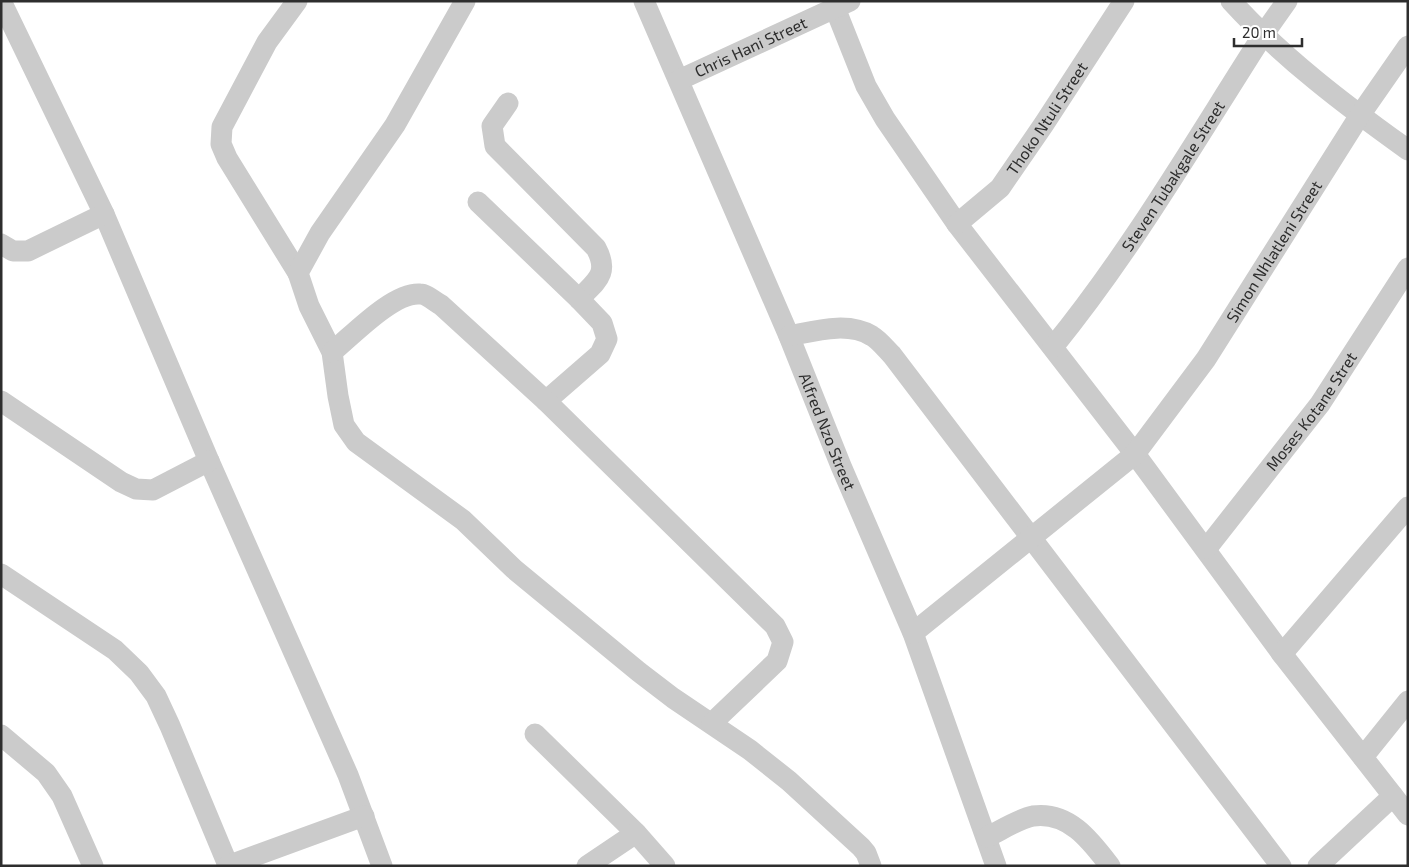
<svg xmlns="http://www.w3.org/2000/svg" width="1409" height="867" font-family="'Exo 2',sans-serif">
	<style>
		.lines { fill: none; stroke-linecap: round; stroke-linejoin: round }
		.minor { stroke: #cbcbcb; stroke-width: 21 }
		.labels { text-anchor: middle; stroke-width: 5; stroke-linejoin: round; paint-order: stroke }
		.street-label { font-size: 16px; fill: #2e2e2e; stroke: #fff }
	</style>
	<rect width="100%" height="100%" fill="#fff"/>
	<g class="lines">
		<!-- minor -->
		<g class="minor">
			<path d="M1,1L104,214L209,461L348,775L382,866"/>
			<path d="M297,1L267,42L222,127L221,144L227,158L298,273"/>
			<path d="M465,1L395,125L320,233L298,273L309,306L332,352L338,396L344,425L356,442L463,520L514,569L639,672L673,698L750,750L789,781L861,847L866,853L871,866"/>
			<path id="s1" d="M644,1L789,336L841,466L913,633L996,866"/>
			<path d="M1231,1C1283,58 1345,105 1408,150"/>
			<path d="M835,8L866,86L885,119L957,224L1135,454L1282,654L1408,815"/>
			<path id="s2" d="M679,80L850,1"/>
			<path d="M508,103L492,126L495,146L596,248C610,274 596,281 579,299"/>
			<path d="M478,202L579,299L602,323L607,339L600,354L546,401"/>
			<path id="s3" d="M957,224L1000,188L1044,124L1124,1"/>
			<path d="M1,244L13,251H28L104,214"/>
			<path d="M789,336C815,331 848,321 872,336C879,340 886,349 892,355L1281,866"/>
			<path id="s4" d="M1053,347C1132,250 1195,141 1263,35L1287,1"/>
			<path d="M332,352C353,335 393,292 420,294C427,294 435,302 441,305L546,401L775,626L783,642L777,661L712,723"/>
			<path d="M1,401L121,482L136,489L153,490L209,461"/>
			<path id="s5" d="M1207,548L1320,404L1408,268"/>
			<path d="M1,574L115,650L139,673L156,696L170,726L228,865"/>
			<path id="s6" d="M913,633L1135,454L1206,359L1360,115L1408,46"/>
			<path d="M1282,654L1408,507"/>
			<path d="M535,734L636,833L665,866"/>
			<path d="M1,735L46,773L62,796L93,866"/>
			<path d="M1363,757L1408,701"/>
			<path d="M987,837C1000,831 1018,819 1033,816C1069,811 1091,841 1110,866"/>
			<path d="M227,866L364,816"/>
			<path d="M587,866L636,833"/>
			<path d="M1318,866L1393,796"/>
		</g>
	</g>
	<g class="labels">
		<!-- street labels -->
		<g class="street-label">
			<text dy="6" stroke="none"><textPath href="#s2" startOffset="79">Chris Hani Street</textPath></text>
			<text dy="6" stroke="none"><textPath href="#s3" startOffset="140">Thoko Ntuli Street</textPath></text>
			<text dy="6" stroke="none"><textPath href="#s4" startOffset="209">Steven Tubakgale Street</textPath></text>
			<text dy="6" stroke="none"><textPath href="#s6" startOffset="531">Simon Nhlatleni Street</textPath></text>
			<text dy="6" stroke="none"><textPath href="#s5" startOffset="172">Moses Kotane Stret</textPath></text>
			<text dy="6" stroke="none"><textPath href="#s1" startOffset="468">Alfred Nzo Street</textPath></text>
		</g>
	</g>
	<!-- border -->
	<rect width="1409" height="867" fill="none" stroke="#2e2e2e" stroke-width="5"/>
	<!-- scale -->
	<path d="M1234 38v8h68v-8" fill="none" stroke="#2e2e2e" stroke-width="2.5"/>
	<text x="1242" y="38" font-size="15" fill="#2e2e2e" stroke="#ffffff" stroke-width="4" paint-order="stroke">20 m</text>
</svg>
